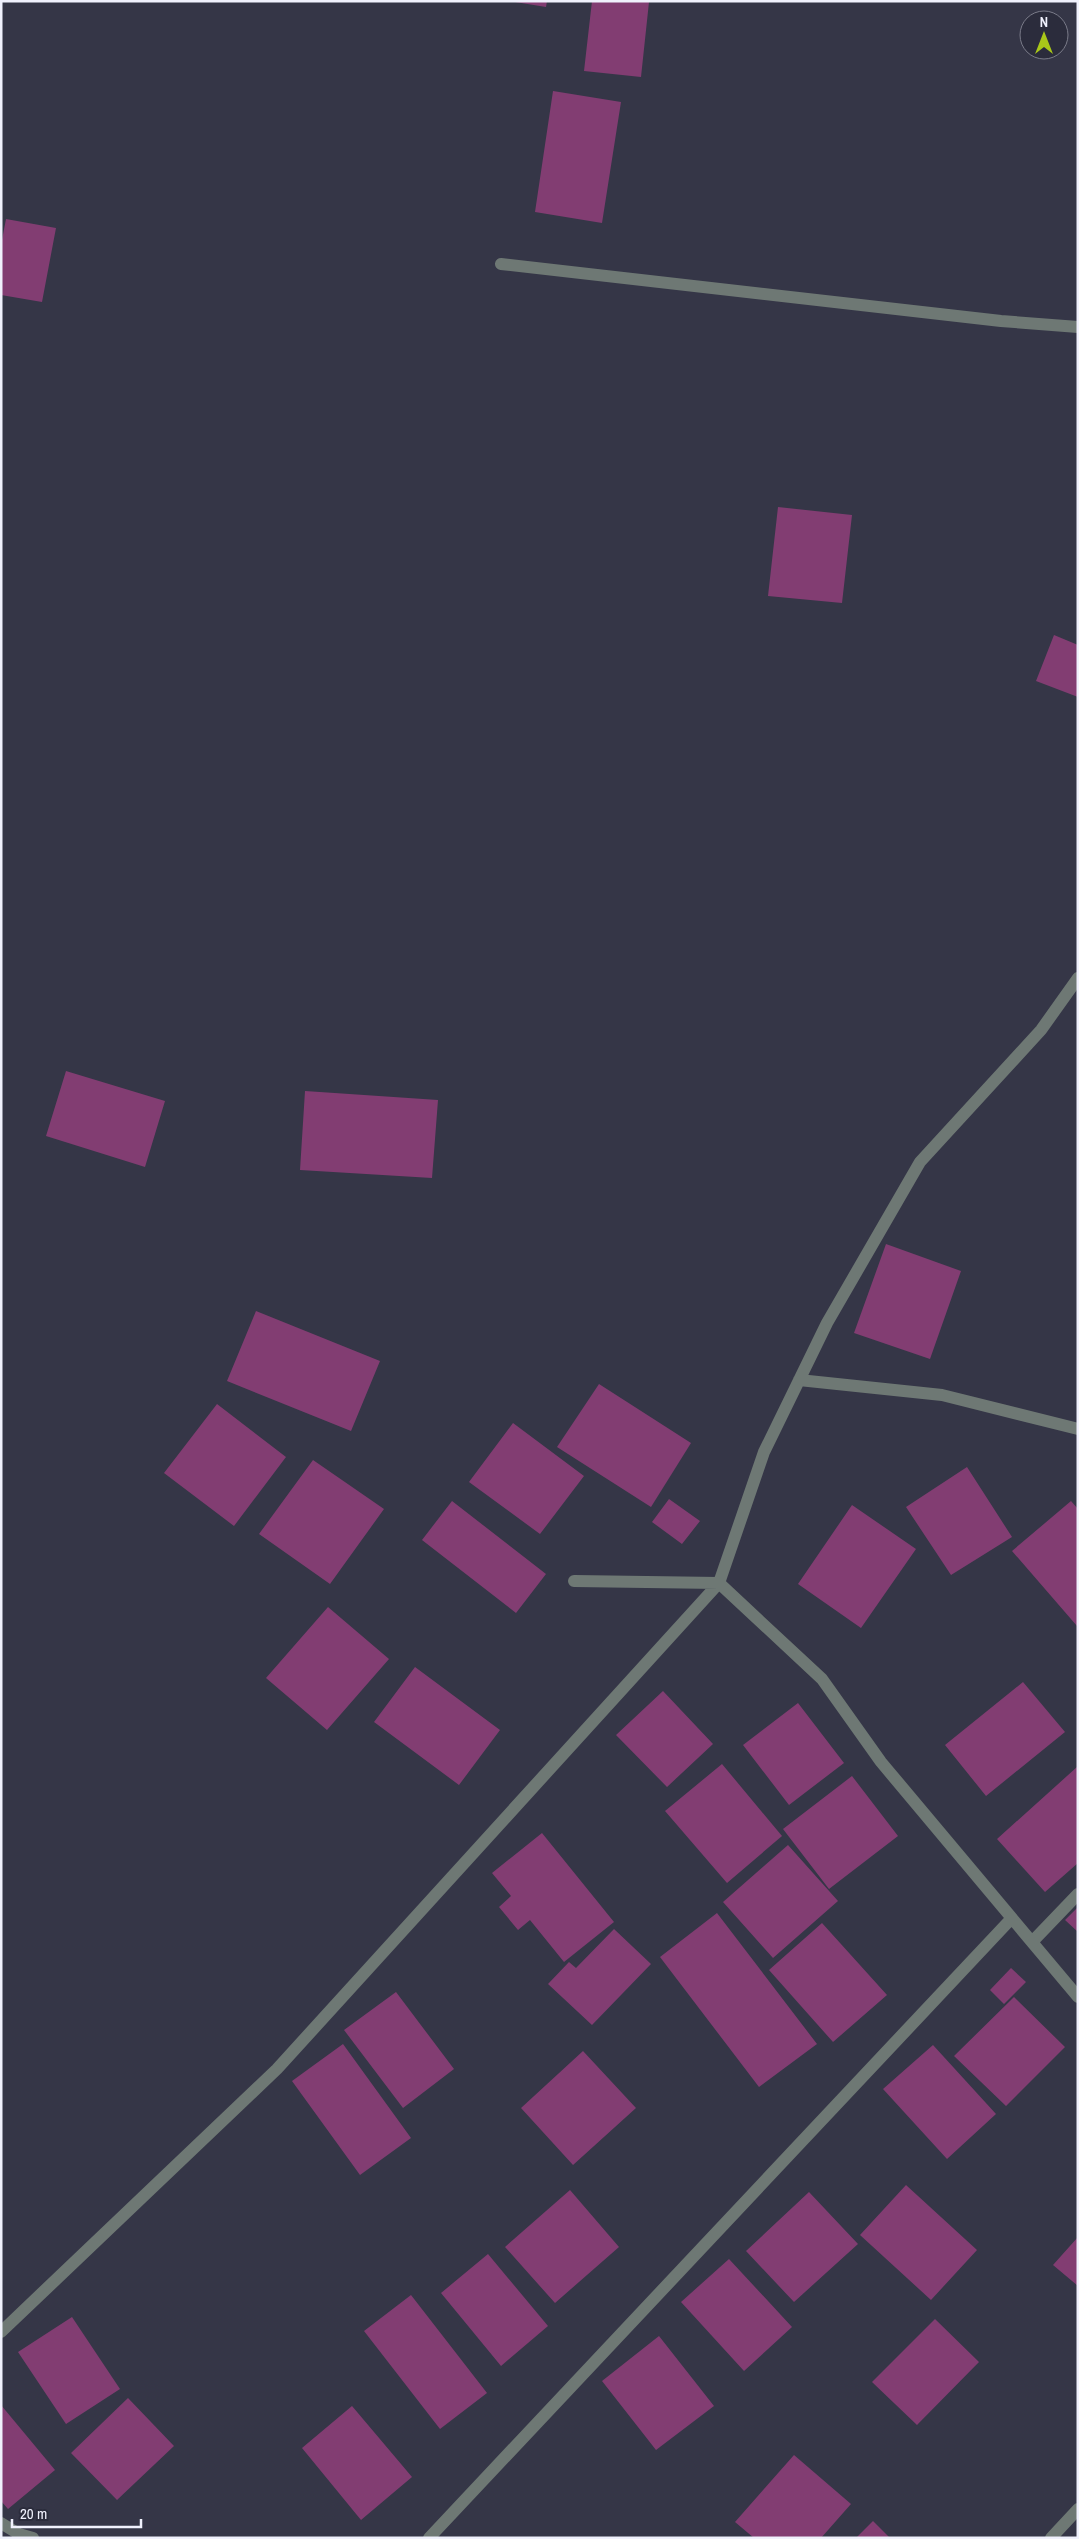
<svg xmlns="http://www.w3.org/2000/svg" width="1079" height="2539" font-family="'Archivo Narrow',sans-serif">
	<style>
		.building { fill: #823d72 }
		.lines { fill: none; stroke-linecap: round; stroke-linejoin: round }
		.minor { stroke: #6e7874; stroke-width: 12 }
	</style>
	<rect width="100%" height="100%" fill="#353647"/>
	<!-- building -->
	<path class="building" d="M509,1H547L546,7Z
		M592,1L649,2L641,77L584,71Z
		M553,91L621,102L602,223L535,212Z
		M6,219L56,228L42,302L1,295V245Z
		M778,507L852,515L842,603L768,596Z
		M1054,635L1078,645V697L1036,681Z
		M66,1071L165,1101L145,1167L46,1136Z
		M305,1091L438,1100L432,1178L300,1170Z
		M886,1244L961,1271L930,1359L854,1333Z
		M256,1311L380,1361L351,1431L227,1381Z
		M599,1384L691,1443L651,1507L557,1447Z
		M217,1404L286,1457L234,1526L164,1473Z
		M513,1423L584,1476L540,1534L469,1482Z
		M313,1460L384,1509L330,1584L259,1534Z
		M967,1467L1012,1537L951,1575L906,1507Z
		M669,1499L700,1521L682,1544L652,1522Z
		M452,1501L546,1574L516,1613L422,1540Z
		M1071,1501L1078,1509L1077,1626L1012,1551Z
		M852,1505L916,1549L861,1628L798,1584Z
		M328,1607L389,1659L327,1730L266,1678Z
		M415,1667L500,1730L459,1785L374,1722Z
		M1023,1682L1065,1732L986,1796L945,1745Z
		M663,1691L713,1744L667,1787L616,1735Z
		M798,1703L844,1763L789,1805L743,1745Z
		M722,1764L782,1836L727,1883L665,1811Z
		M1077,1767L1078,1863L1045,1892L997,1839Z
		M852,1776L898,1836L829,1889L783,1829Z
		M542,1833L614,1922L564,1962L530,1920L518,1930L499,1907L511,1896L492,1873Z
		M788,1845L838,1901L773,1958L723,1902Z
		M1078,1907V1932L1065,1920Z
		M717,1913L817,2044L759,2087L660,1957Z
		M822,1923L887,1995L833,2042L769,1970Z
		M614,1929L651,1964L592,2025L548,1984L569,1962L576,1968Z
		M1011,1968L1026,1982L1004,2004L990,1990Z
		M396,1992L454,2069L403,2108L344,2030Z
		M1014,1997L1065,2047L1006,2106L954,2056Z
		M343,2044L411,2138L360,2175L292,2081Z
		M933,2045L996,2114L947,2159L883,2089Z
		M583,2051L636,2108L573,2165L521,2108Z
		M906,2185L977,2250L931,2300L860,2235Z
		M570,2190L619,2247L555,2303L505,2247Z
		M809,2192L858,2244L794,2302L746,2251Z
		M1078,2237V2286L1053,2265Z
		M488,2254L548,2326L501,2366L441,2293Z
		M729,2259L792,2327L744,2371L681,2302Z
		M411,2295L487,2393L440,2429L364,2331Z
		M72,2317L120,2389L66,2424L18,2352Z
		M935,2319L979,2362L917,2425L872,2382Z
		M659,2336L714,2406L656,2450L602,2381Z
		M128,2398L174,2446L117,2500L71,2453Z
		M1,2405L55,2470L8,2509L1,2501Z
		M352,2406L412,2477L361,2520L302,2448Z
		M794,2455L851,2504L821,2538H754L735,2522Z
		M873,2521L890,2538H856Z"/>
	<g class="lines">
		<!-- minor -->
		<path class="minor" d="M501,264L1001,321L1078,327
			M799,1380L942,1395L1078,1429
			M574,1581L719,1583L822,1679L881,1762L1078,1997
			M1032,1942L1078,1894
			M1,2332L277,2069L719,1583L764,1452L827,1323L920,1162L1041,1030L1078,978
			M1,2523L19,2534L33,2538
			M429,2538L1011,1919
			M1051,2538L1078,2509"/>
	</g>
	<!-- border -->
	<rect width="1079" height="2539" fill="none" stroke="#f0f1fd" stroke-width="5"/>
	<!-- north arrow -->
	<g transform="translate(1044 35)"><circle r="24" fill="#2b2c3c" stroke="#7a7b89"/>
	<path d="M0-4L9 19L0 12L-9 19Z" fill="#a9c719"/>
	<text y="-8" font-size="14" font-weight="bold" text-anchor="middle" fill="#f0f1fd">N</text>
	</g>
	<!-- scale -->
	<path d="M12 2519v8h129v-8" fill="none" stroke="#f0f1fd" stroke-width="2.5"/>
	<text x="20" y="2519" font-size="15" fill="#f0f1fd" stroke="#2b2c3c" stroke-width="4" paint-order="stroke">20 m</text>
</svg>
